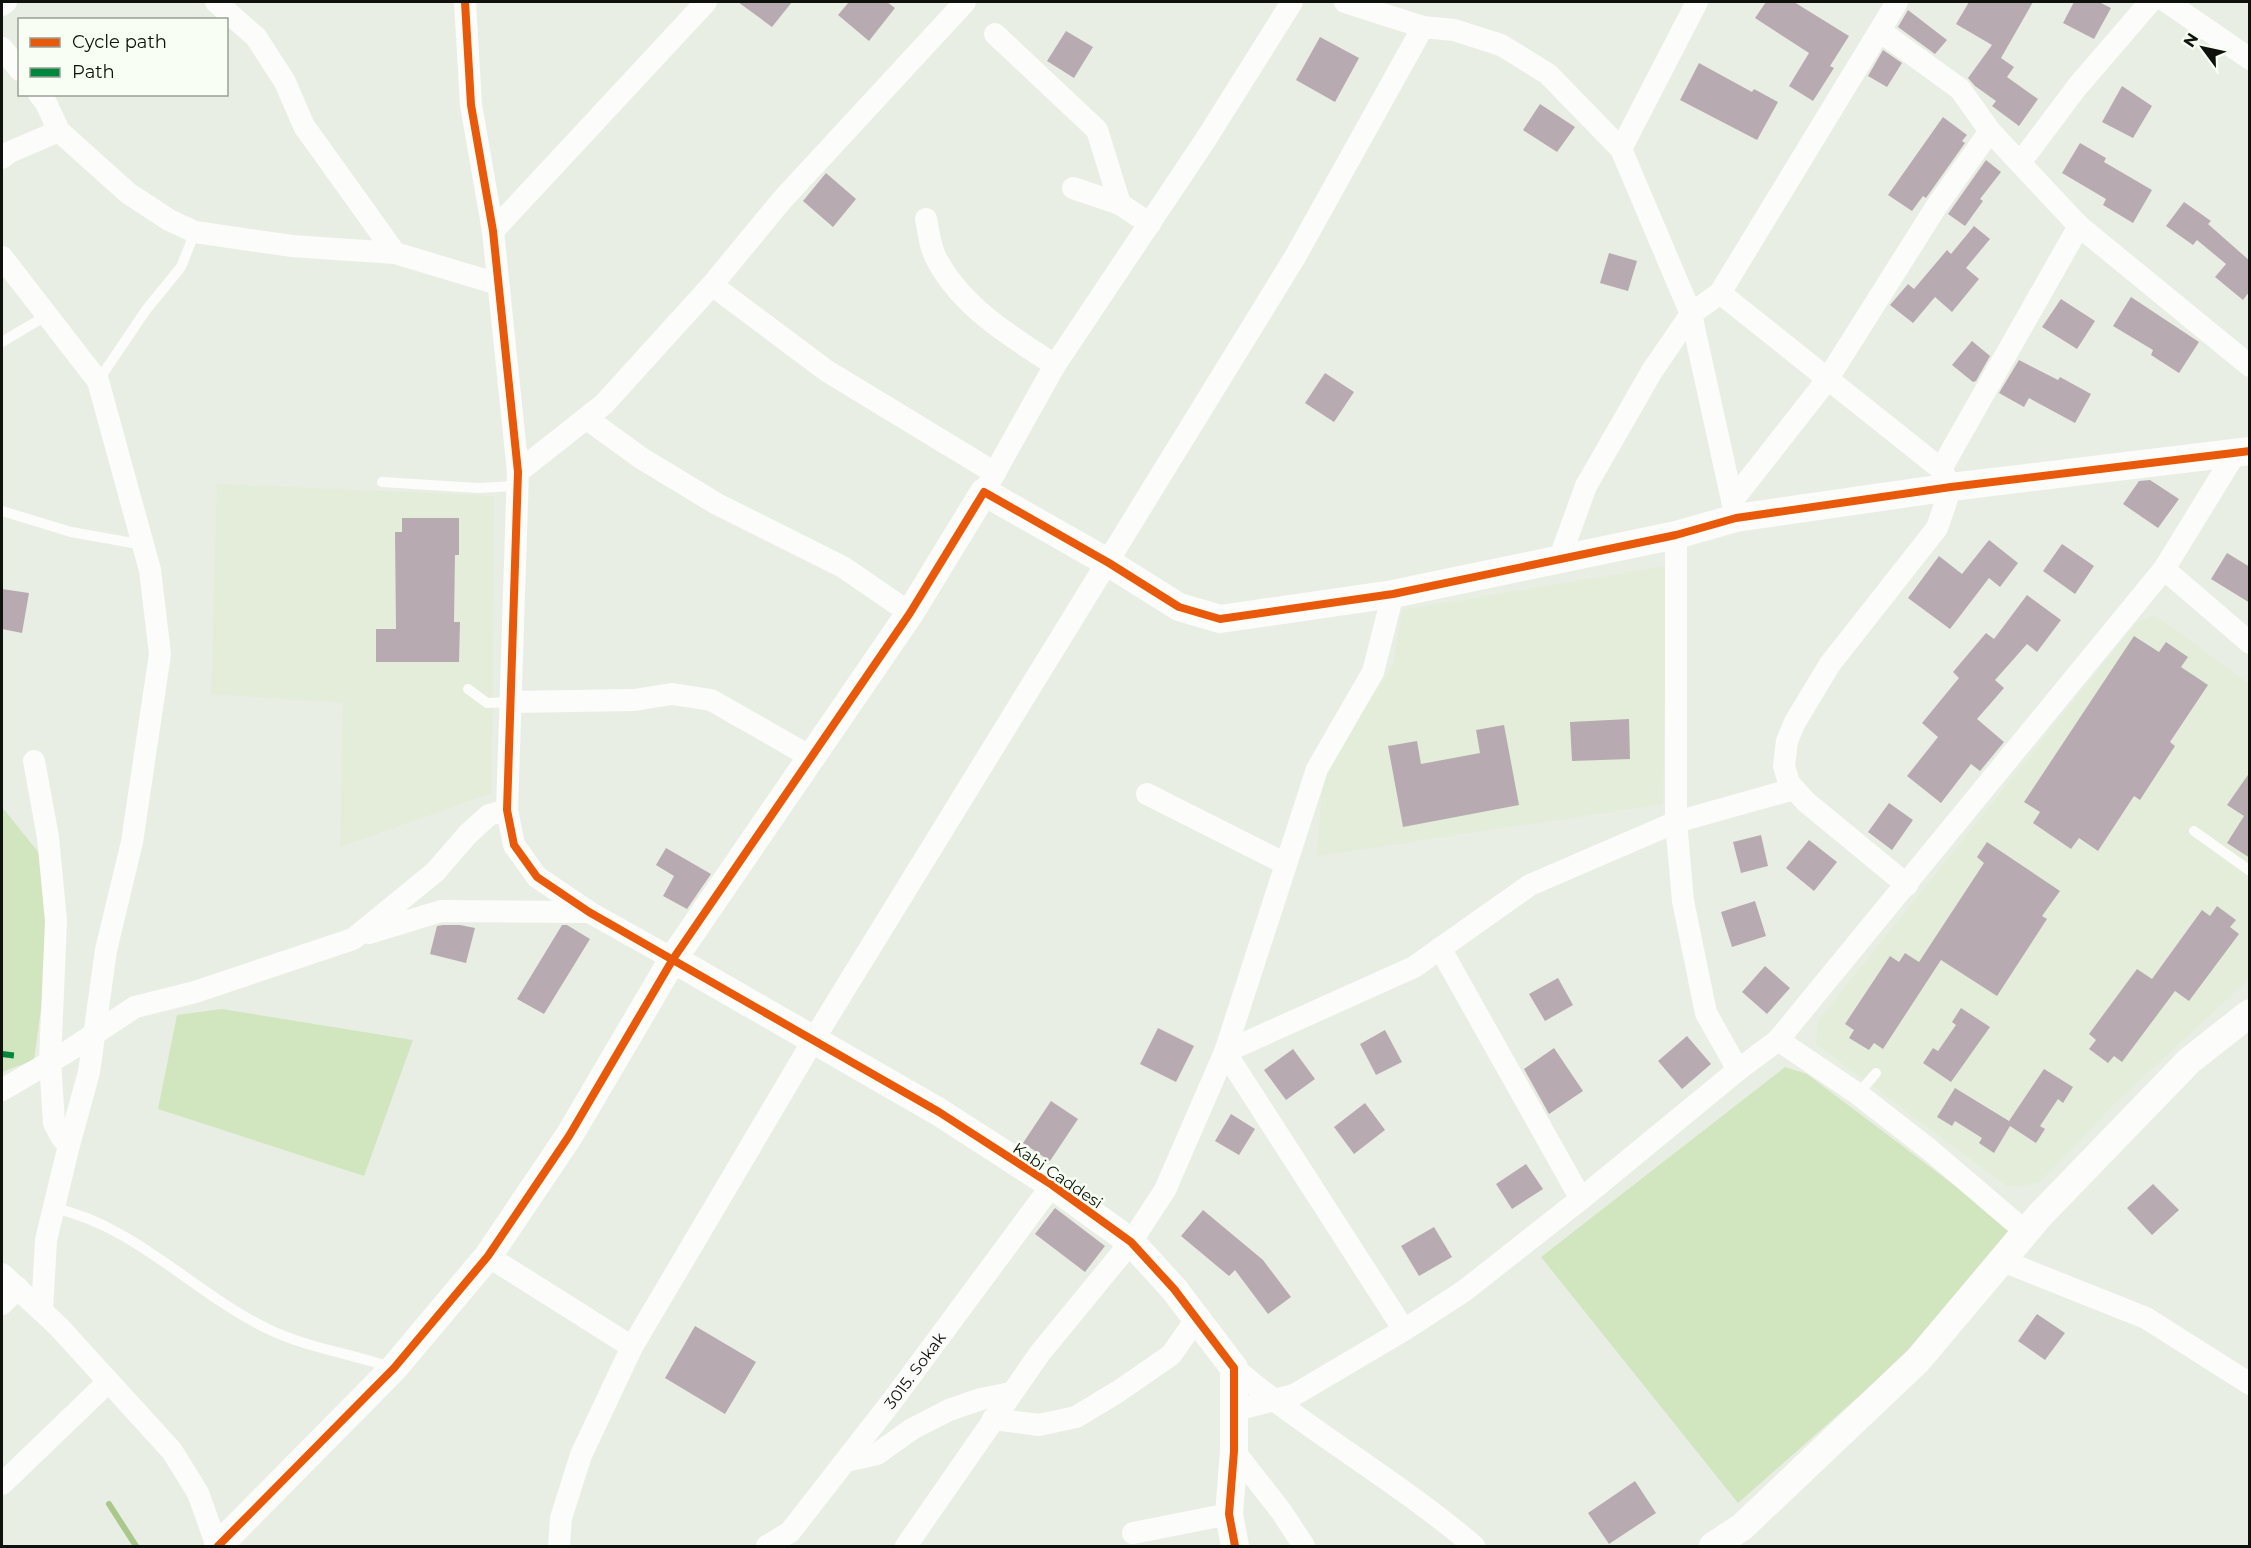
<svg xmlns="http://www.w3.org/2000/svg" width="2251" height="1548" font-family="Montserrat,sans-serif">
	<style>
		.built { fill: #e3edda }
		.green { fill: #d1e6bf }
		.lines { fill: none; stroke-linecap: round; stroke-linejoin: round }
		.stream { stroke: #aac88c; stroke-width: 6 }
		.building { fill: #b7abb1 }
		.service { stroke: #fcfcfb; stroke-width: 10 }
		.minor { stroke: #fcfcfb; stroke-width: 22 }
		.tertiary { stroke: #fcfcfb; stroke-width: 28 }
		.quiet { stroke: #00873e; stroke-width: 6; stroke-dasharray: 12 6; stroke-linecap: butt }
		.cycleway-casing { stroke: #f8fef3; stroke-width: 11 }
		.cycleway { stroke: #e8590c; stroke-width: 8 }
		.labels { text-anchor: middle; stroke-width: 5; stroke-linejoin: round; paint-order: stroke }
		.street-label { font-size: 16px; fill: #0f120c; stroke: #f8fef3 }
	</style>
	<rect width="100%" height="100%" fill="#e9eee4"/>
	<!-- built -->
	<path class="built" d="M217,484L494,496L492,793L340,847L343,703L211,694Z
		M1667,566L1663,804L1317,856L1323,777L1335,751L1393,666L1402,610Z
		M2155,615L2249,684V979L2116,1102L2039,1183L2008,1187L1816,1044L1818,1021L2137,622Z"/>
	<!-- green -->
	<path class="green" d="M2,807L39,853L49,951L34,1060L2,1072Z
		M222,1009L413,1040L364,1176L158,1109L177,1015Z
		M1785,1067L1807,1074L1999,1219L2011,1234L1917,1345L1738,1503L1541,1257Z"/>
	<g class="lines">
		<!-- stream -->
		<path class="stream" d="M109,1504L136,1546"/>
	</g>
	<!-- building -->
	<path class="building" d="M738,2H792L772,27Z
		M849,2H887L895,8L869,41L838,15Z
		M1766,2H1794L1849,36L1830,66L1834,68L1813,101L1789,86L1809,53L1755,18Z
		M1969,2H2033L2001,58L2014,67L2007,77L2038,99L2019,126L1992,106L1996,101L1975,86L1968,78L1992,45L1956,24Z
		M2074,2H2099L2111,8L2094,39L2063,23Z
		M1908,10L1947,40L1935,54L1898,27Z
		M1066,31L1093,47L1074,78L1047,61Z
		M1320,37L1359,58L1335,102L1296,80Z
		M1883,50L1902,63L1887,87L1868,76Z
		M1699,63L1752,92L1754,89L1778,102L1757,140L1680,100Z
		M2122,86L2152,106L2133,138L2102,122Z
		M1540,104L1575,127L1557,152L1523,130Z
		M1943,117L1967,135L1962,141L1965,143L1926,198L1923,196L1912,211L1888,195Z
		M2080,143L2106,158L2104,162L2152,190L2133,223L2103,205L2106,199L2062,173Z
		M1986,160L2001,172L1980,199L1983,201L1965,226L1948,214Z
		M826,173L856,199L833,227L803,201Z
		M2184,202L2211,221L2208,224L2250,261V291L2243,300L2215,277L2226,264L2197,240L2193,245L2166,226Z
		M1974,226L1990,239L1966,268L1979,279L1952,312L1935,297L1913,323L1890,305L1908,284L1914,289L1947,250L1951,254Z
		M1609,253L1637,261L1628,291L1600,283Z
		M2131,297L2199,342L2179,373L2151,355L2153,350L2113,326Z
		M2061,299L2095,321L2077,349L2042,327Z
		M1972,341L1990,356L1976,381L1973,382L1952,365Z
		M2019,360L2058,380L2060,377L2091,394L2075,423L2029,398L2024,407L1999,393Z
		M1325,373L1354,392L1334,422L1305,403Z
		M2150,480L2179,499L2158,528L2123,504L2139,481Z
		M402,518H459V555H455L454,622H460L459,662H376V629H396L395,532H402Z
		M1989,540L2018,563L2000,587L1989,578L1950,629L1908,598L1939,556L1962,574Z
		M2062,544L2094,566L2075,594L2043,571Z
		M2227,553L2250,567V603L2211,579Z
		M2,589L29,593L22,633L2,629Z
		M2027,595L2061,620L2037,652L2027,644L1995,680L2004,688L1977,719L2004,742L1980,771L1971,764L1941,803L1907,776L1938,737L1922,723L1959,678L1953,672L1986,633L1994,639Z
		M2134,636L2159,652L2166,642L2188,657L2181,667L2208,685L2170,742L2175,746L2140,800L2134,796L2098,851L2079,838L2071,849L2033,823L2040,812L2024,802Z
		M1629,719L1630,759L1572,761L1570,722Z
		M1504,725L1519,805L1403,827L1388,746L1417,741L1421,764L1480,753L1476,730Z
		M2250,772V858L2227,843L2244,816L2227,805Z
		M1889,803L1913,820L1892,850L1868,832Z
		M1761,835L1768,866L1741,873L1733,842Z
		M1809,840L1837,862L1814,891L1786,868Z
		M1987,842L2060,891L2042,916L2047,919L1997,996L1941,960L1883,1049L1874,1043L1869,1050L1849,1038L1854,1030L1845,1024L1890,956L1899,962L1905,953L1919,962L1984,863L1977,857Z
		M666,848L711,874L687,909L663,896L674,876L656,865Z
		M1755,901L1766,936L1732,947L1721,912Z
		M2217,906L2236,920L2230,927L2239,934L2189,1001L2175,991L2122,1062L2114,1056L2108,1063L2089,1049L2096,1040L2089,1034L2137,969L2152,979L2202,910L2210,916Z
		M443,925H460L475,928L466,963L430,954L437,926Z
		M562,925H567L590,939L544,1014L517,999Z
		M1765,966L1790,988L1767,1014L1742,992Z
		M1558,978L1573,1005L1545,1021L1529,994Z
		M1961,1008L1990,1027L1951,1082L1923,1063L1933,1048L1938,1051L1956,1025L1952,1022Z
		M1158,1028L1194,1046L1176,1082L1140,1064Z
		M1385,1030L1402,1062L1376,1075L1360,1044Z
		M1687,1036L1711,1064L1682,1089L1658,1061Z
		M1554,1048L1583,1091L1549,1114L1524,1069Z
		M1293,1049L1315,1079L1286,1100L1264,1070Z
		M2044,1069L2073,1087L2063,1103L2058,1099L2040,1126L2045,1129L2036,1143L2010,1126L1994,1153L1979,1143L1982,1138L1955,1121L1952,1126L1937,1117L1955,1088L2009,1121Z
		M1051,1101L1078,1119L1050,1161L1023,1143Z
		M1365,1103L1385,1130L1354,1154L1334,1127Z
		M1231,1114L1255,1129L1239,1155L1215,1141Z
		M1526,1164L1543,1189L1512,1209L1496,1184Z
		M2153,1184L2179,1210L2152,1235L2127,1208Z
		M1055,1208L1105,1246L1085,1272L1035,1234Z
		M1203,1210L1263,1260L1291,1297L1268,1314L1235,1270L1229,1276L1181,1236Z
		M1434,1227L1452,1257L1419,1276L1401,1246Z
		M2037,1314L2065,1333L2045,1360L2018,1341Z
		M695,1326L756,1362L725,1414L665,1378Z
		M1635,1481L1656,1513L1609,1544L1588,1513Z"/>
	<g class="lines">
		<!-- service -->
		<path class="service" d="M2,342L46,316
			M98,381L146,310L181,267L195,232
			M382,482L478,488L517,486
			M2,511L71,532L144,545
			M468,689L487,703L510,702
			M2194,831L2250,871
			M1858,1094L1876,1073
			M54,1208C133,1225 192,1291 264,1327C303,1347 349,1353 390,1367"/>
		<!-- minor -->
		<g class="minor">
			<path d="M216,2L256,37L285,82L304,126L395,253"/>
			<path d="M465,2L471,105L493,231L518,472L507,810L514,845L537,877L589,912L673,959"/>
			<path d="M1345,2L1423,27L1454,30L1501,45L1548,74L1621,149L1691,314L1736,518"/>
			<path d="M2167,2L2250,59"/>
			<path d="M2,5L6,2"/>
			<path d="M1880,31L1960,89L1990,131L2079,226L2250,366"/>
			<path d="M995,34L1097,130L1120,204"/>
			<path d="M2,48L20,70"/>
			<path d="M39,94L46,103L59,131L128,193L169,220L195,232L292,246L395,253L498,284"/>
			<path d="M1621,149L1697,2"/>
			<path d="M2,158L10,152L59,131"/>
			<path d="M2020,163L2077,87L2150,2"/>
			<path d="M1073,188L1120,204L1150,224"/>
			<path d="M926,219C929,233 930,248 937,260C962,307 1011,337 1055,365"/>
			<path d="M493,231L706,2"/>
			<path d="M2,257L98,381L150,570L160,654L132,842L106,950L89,1072L69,1145L46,1240L42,1311"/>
			<path d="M712,285L827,371L995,473"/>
			<path d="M1720,293L1897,2"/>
			<path d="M586,418L641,458L717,504L843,567L910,613"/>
			<path d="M1941,469L2079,226"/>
			<path d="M518,472L604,404L712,285L782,200L965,2"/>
			<path d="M984,492L1055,365L1206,139L1292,2"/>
			<path d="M1732,501L1827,380L1936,207L1990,131"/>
			<path d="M1676,535V822L1683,901L1706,1013L1738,1070"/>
			<path d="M1559,560L1586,486L1652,371L1691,314L1720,293L1941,469L1951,487L1937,528L1830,664L1795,722L1787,741L1784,766L1789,783L1805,801L1907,885"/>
			<path d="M2164,569L2250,643"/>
			<path d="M510,702L634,700L672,694L711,700L811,757"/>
			<path d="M34,761L48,837L56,921L50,1061L54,1123L62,1138L69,1145"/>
			<path d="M1147,794L1286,864"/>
			<path d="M369,933L441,911L589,912"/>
			<path d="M1440,948L1581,1199"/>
			<path d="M1778,1040L1858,1094L1930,1150L2026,1232"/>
			<path d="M2,1090L67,1052L135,1007L195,992L353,939L435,872L468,834L489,815L507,810"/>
			<path d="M488,1256L632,1347"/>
			<path d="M2003,1261L2146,1318L2250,1384"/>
			<path d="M2,1274L58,1326L172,1451L198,1493L217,1546"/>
			<path d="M2,1304L18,1288"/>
			<path d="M1404,1330L1225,1052L1414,967L1530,885L1676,822L1794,789"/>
			<path d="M1234,1368C1310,1432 1398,1481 1474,1546"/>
			<path d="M1235,1410L1294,1395L1404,1330L1464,1291L1581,1199L1738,1070L1778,1040L2164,569L2236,452"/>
			<path d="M993,1419L1039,1425L1076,1417L1119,1391L1171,1355L1197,1318"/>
			<path d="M1234,1451L1281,1511L1304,1546"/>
			<path d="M846,1461L877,1454L912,1429L949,1410L981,1399L1011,1393"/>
			<path d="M2,1484L108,1382"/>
			<path d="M1133,1533L1229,1514"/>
			<path d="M559,1546L561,1518L581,1455L632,1347L814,1039L1295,257L1423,27"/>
			<path id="s1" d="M767,1546L790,1532L892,1401L1052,1185"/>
			<path d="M906,1546L1040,1353L1131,1242L1165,1190L1225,1052L1317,769L1373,672L1393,594"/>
		</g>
		<!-- tertiary -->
		<path class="tertiary" d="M673,959L939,1112L1052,1185L1131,1242L1174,1289L1234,1368V1451L1229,1514L1235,1546
			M218,1546L394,1368L488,1256L569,1136L673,959L910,613L984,492L1109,563L1179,607L1220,619L1393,594L1676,535L1736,518L1951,487L2250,451
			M1713,1546L1742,1527L1918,1360L2040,1215L2189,1061L2250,1013"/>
		<!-- quiet -->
		<path class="quiet" d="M2,1054L19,1056"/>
		<!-- cycleway casing -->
		<g class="cycleway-casing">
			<path id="cycleway" d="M465,2L471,105L493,231L518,472L507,810L514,845L537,877L589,912L939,1112L1052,1185L1131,1242L1174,1289L1234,1368V1451L1229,1514L1235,1546
				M218,1546L394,1368L488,1256L569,1136L673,959L910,613L984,492L1109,563L1179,607L1220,619L1393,594L1676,535L1736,518L1951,487L2250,451"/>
		</g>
		<!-- cycleway -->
		<use href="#cycleway" class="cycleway"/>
	</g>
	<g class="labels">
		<!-- street labels -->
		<g class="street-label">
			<text transform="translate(1058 1175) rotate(34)" y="6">Kabi Caddesi</text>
			<text dy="6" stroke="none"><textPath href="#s1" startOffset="231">3015. Sokak</textPath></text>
		</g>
	</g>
	<!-- border -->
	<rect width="2251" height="1548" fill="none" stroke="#0f120c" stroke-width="6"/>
	<!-- legend -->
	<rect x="18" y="18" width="210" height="78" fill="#f8fef3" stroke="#9ba097" stroke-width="1.5"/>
	<rect x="30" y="38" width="30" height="9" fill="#e8590c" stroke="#9ba097" stroke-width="1.5"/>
	<text x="72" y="48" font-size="18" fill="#0f120c">Cycle path</text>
	<rect x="30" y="68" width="30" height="9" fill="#00873e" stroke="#9ba097" stroke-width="1.5"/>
	<text x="72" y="78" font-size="18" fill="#0f120c">Path</text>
	<!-- north arrow -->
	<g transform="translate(2203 48) rotate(303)" stroke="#f8fef3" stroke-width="4.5" paint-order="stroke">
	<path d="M0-4.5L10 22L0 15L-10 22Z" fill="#0f120c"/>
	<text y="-9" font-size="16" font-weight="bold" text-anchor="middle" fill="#0f120c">N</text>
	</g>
</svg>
